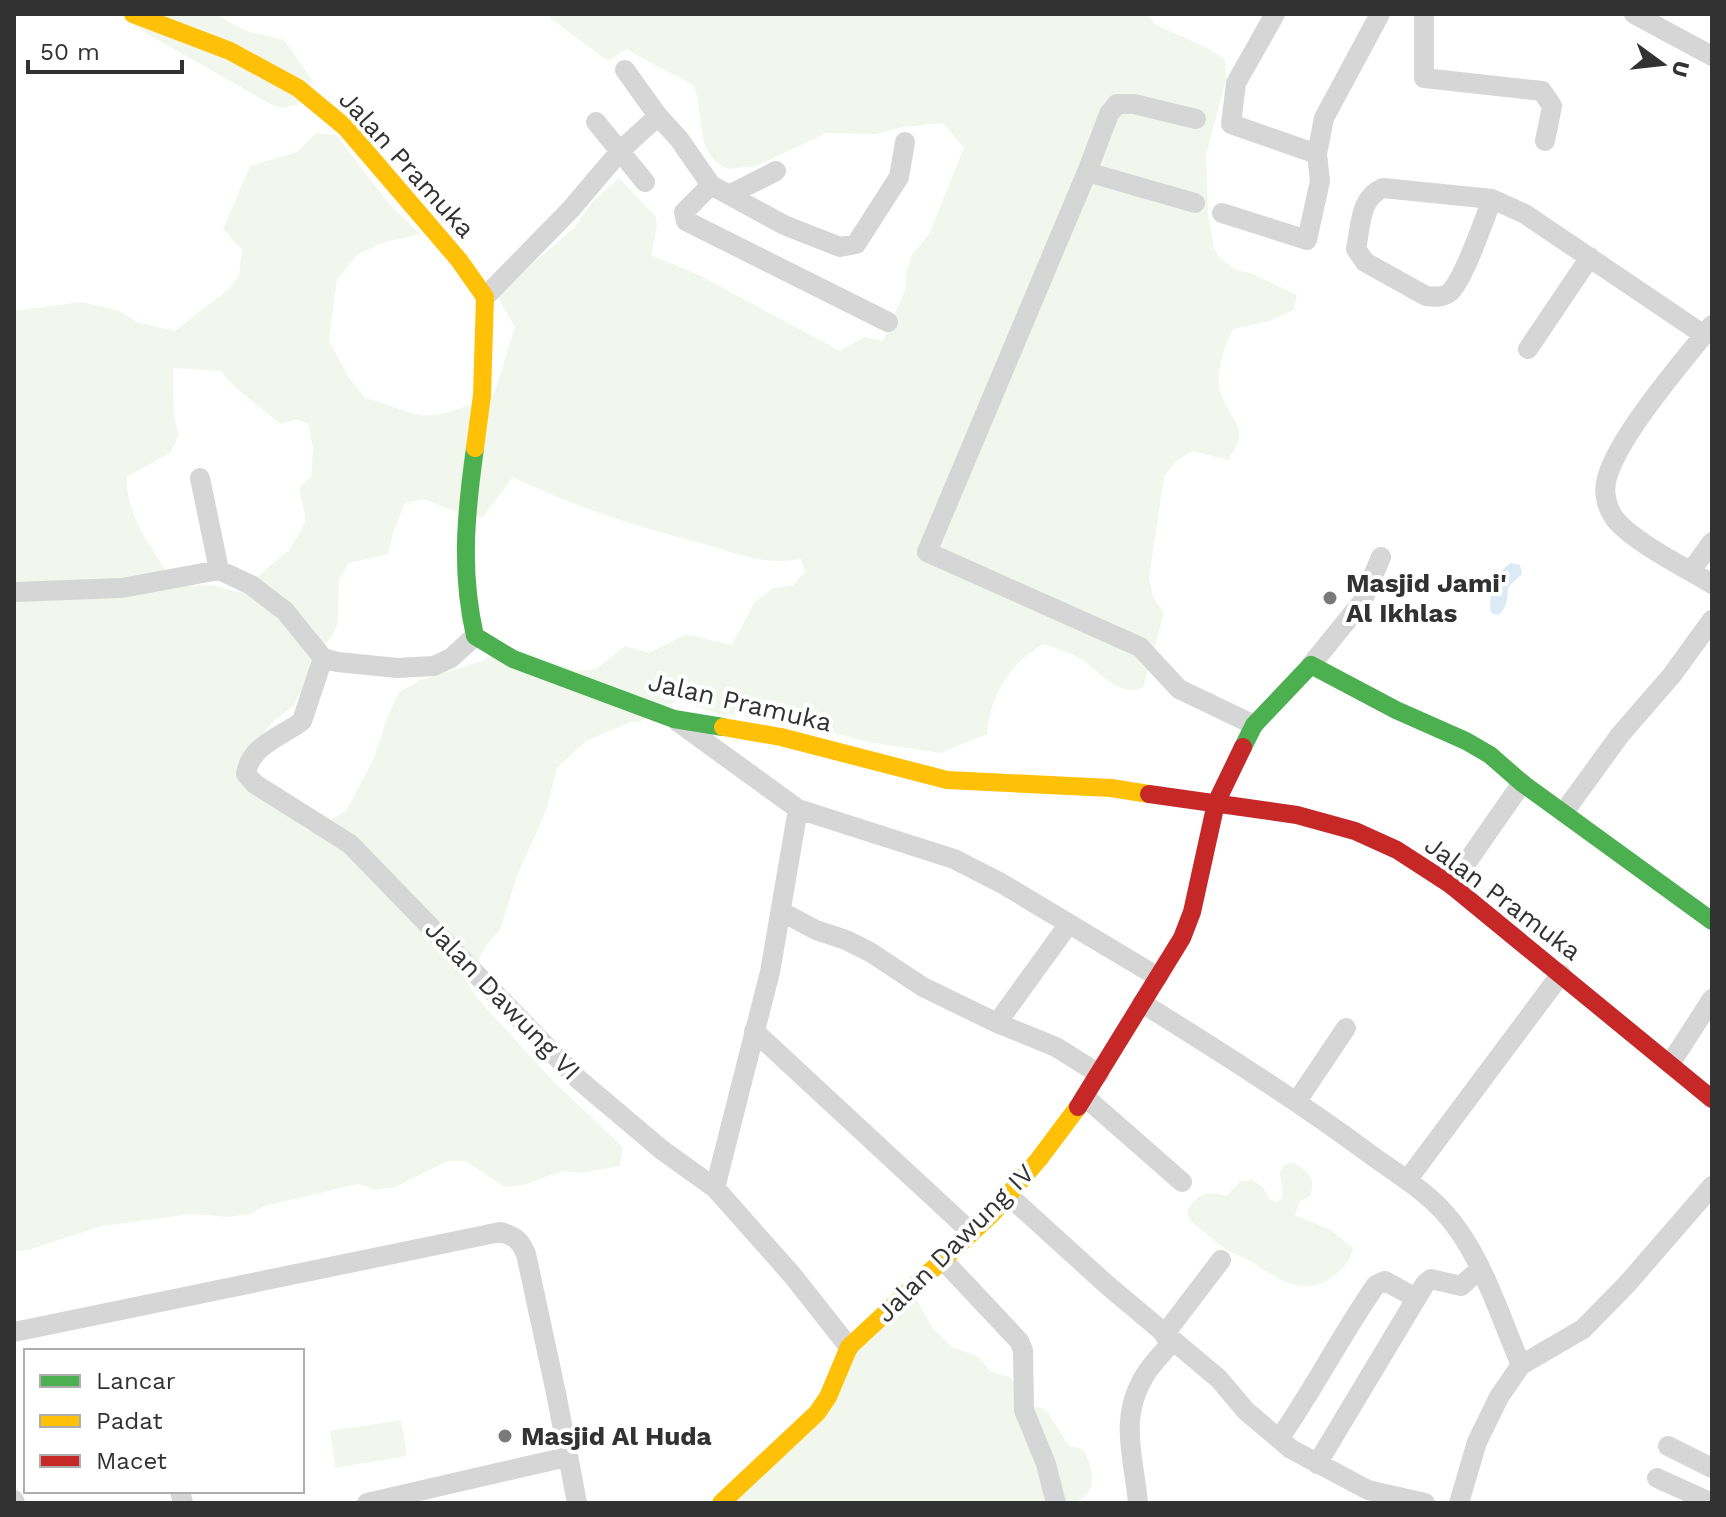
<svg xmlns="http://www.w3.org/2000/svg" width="1726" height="1517" font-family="'Work Sans',sans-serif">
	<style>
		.green { fill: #f2f7ee; fill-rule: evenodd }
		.water { fill: #dbeaf5 }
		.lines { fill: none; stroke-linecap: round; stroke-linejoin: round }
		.street { stroke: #d6d6d6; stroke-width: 20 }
		.fast { stroke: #4caf50; stroke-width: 18 }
		.slow { stroke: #ffc107; stroke-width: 18 }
		.jam { stroke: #c62828; stroke-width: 18 }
		.poi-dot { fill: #7a7a7a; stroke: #fff; stroke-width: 3 }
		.labels { text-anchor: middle; stroke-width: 8; stroke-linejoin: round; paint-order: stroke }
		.street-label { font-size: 26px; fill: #323232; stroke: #fff }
		.poi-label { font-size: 26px; font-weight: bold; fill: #323232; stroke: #fff; text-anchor: start }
	</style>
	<rect width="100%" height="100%" fill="#fff"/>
	<!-- green -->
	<path class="green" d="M125,14H215L246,31L284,40L312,80L297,105L281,108L272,105L137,28Z
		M550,14H1147L1156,25L1208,48L1225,59L1226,79L1206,156L1208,214L1214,248L1219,257L1234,269L1253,274L1297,295L1294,310L1270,321L1233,329C1225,345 1215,373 1220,391C1230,423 1253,424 1228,460L1192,451L1175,462L1164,477L1149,578L1153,597L1164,613L1143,688C1115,697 1102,672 1081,659C1070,652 1056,649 1044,644C1010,662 990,695 987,734L940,753L867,742L805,725L739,715L719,714L683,701L674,702L640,722H631L586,741L557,768L546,811L517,876L500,930L488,943L466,981L477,998L554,1082L623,1147L620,1166L582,1173L563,1171L523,1185L504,1187L466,1161H448L395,1187L375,1190L358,1184L265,1206L249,1214L229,1217L191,1214L102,1226L28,1250L14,1251V311L81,302L120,311L137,322L175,331L230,288L239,275L242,250L223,229L250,166L297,152L316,133L336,135L391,206L420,234L385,242L358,254L337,279L329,341L350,379L365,398C384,402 401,411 420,415C442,418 475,403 494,394L515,327L495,293L511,282L574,228L593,201L619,178L656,217L657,227L651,255L699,275L840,351L864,337L883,341L906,288V274L911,256L929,234L964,148L943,123L903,127L875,134L826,133L757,166L728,169C692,153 706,113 693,85C671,72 648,63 627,49L608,61L550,18ZM173,368L221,371C237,392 260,406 280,424L297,419L308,424L313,448L311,477L299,487L306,521L290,549L239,592L211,585L175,586C157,552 125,519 127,477L171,452L179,435L174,417ZM513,477C573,507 639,527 704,544C739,554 764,566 801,559L805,572L792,586L773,588L754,603L732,645L686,634L649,653L625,646L596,669L577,671L506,646L482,661L421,680L399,692L387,718L374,758L346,811L308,831L270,802L255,778L260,738L272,723L294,705L307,679L311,659L331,638L338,622L339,579L349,563L388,554L393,533L405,503L425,499L445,508L482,518Z
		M1292,1162C1307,1169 1317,1179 1310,1196L1300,1201L1295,1215L1331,1230L1353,1248C1351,1260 1345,1266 1336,1274C1306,1300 1279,1280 1252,1262C1245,1258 1236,1255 1229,1251C1215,1242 1202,1230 1189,1220L1187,1210C1199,1194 1206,1190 1226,1196L1241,1181L1252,1180L1263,1187L1269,1199L1277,1202L1283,1197L1280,1171L1284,1165Z
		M916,1299L934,1330L952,1347L979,1357L990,1371L1010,1377L1032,1406L1042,1408L1049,1414L1069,1446L1083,1449C1094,1469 1100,1496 1072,1503H728L855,1351Z
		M401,1420L407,1456L335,1468L330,1431Z"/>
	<!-- water -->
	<path class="water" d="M1511,563L1520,565L1522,574L1509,586C1506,597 1509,607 1498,615L1491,613C1488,595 1495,572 1511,563Z"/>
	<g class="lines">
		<!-- street -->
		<path class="street" d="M1275,14L1236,83L1231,124L1317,154
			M1424,14V78L1542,91L1552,106L1545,141
			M1634,14L1712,56
			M625,70L658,116
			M596,122L645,182
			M1087,172L1109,114L1117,104H1134L1196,119
			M711,185L684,212L686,221L888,322
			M729,195L776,171
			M1492,199C1484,220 1464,279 1450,292C1443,298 1434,297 1426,296L1365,262L1356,249C1361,226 1359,198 1383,188L1492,199L1525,214L1704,335
			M1195,203L1087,172L927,552L1140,647L1179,689L1254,725
			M1222,213L1307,240L1320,181L1317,154L1324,118L1380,14
			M485,297L571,209L621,150L658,116L679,139L711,185L784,225L840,247L856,244L899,177L905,142
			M1712,325C1684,360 1618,436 1607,478C1603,491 1606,507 1615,519C1632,541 1686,568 1712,584
			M1528,349L1590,257
			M200,478L219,570
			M1691,571L1712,542
			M14,592L122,588L219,570L251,585L285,611L323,658L338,662L397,668L434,666L451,658L475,636
			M323,658L302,721C283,736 250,745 246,774L255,784L350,844L578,1079L662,1150L715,1188L793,1276L849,1347
			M1311,665L1362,602L1381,557
			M678,722L798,809L954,859L1001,883L1158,977
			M1564,812L1620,735L1672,675L1712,620
			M1451,885L1522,783
			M782,912L816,930L846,940L870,952L923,987L997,1023L1068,925
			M1142,1003C1219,1051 1295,1099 1367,1152C1394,1172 1422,1188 1444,1212C1482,1254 1499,1315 1521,1365
			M997,1023L1056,1047L1099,1074
			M754,1031L971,1232
			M1670,1064L1712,999
			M1085,1097L1182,1182
			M1297,1101L1346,1028
			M1408,1179L1561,974
			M715,1188L770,972L798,809
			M1009,1196L1106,1284L1219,1379L1246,1411L1291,1449L1368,1490L1425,1503
			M942,1259L1019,1341L1023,1350L1024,1410L1046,1464L1056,1503
			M14,1332L500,1232C515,1236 520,1240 526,1254L556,1393L577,1503
			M1164,1335L1221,1260
			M1279,1439C1314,1389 1341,1335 1376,1285L1385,1281L1416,1298
			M1668,1446L1712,1468
			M1317,1464L1425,1284L1431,1279L1461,1286L1480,1269
			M1657,1478L1712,1503
			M180,1491L183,1503
			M14,1500L15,1503
			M367,1503L567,1457
			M1138,1503C1134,1457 1118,1419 1145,1375C1152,1363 1164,1352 1173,1341
			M1459,1503L1477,1442L1499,1397L1521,1365L1583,1329L1628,1283L1712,1186"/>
		<!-- fast -->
		<path class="fast" d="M475,448C466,513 460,571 475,636L513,659L674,719L723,727
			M1243,747L1254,725L1311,665L1396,710L1466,741L1490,755L1522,783L1712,921"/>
		<!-- slow -->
		<path class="slow" d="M133,14L230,51L298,88L345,127L459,260L485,297L482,395L475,448
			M723,727L781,737L947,780L1111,788L1149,794
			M721,1503L817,1413L828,1397L849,1347L993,1213L1039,1159L1078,1107"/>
		<!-- jam -->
		<path class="jam" d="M1149,794L1297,815L1355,831L1397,850L1451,885L1712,1099
			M1078,1107L1182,938L1192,912L1216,803L1243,747"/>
	</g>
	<!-- markers -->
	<g class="poi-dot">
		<circle cx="1330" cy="598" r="8"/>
		<circle cx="505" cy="1436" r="8"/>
	</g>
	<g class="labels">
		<!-- street labels -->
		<g class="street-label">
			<text transform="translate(407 164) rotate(48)" y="9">Jalan Pramuka</text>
			<text transform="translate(740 702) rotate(13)" y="9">Jalan Pramuka</text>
			<text transform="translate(1503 898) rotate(37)" y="9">Jalan Pramuka</text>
			<text transform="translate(503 1000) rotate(46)" y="9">Jalan Dawung VI</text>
			<text transform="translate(955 1243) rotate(-45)" y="9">Jalan Dawung IV</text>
		</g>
		<!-- poi labels -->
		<g class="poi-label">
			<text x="1346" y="592">Masjid Jami'<tspan x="1346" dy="30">Al Ikhlas</tspan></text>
			<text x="521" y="1445">Masjid Al Huda</text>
		</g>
	</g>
	<!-- border -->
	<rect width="1726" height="1517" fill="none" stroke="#323232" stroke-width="32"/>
	<!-- legend -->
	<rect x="24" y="1349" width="280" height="144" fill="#ffffff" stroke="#adadad" stroke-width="2"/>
	<rect x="40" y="1375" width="40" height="12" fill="#4caf50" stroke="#adadad" stroke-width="2"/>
	<text x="96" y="1389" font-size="24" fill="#323232">Lancar</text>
	<rect x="40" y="1415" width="40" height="12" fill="#ffc107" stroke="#adadad" stroke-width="2"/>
	<text x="96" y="1429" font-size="24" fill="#323232">Padat</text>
	<rect x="40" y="1455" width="40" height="12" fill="#c62828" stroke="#adadad" stroke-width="2"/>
	<text x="96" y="1469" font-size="24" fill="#323232">Macet</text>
	<!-- north arrow -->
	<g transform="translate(1662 64) rotate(105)" stroke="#ffffff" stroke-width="6" paint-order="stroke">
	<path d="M0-6L14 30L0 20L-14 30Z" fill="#323232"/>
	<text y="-12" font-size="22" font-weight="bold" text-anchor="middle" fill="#323232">U</text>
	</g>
	<!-- scale -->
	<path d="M28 60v12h154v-12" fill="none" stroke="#323232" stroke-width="4"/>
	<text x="40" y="60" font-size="24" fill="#323232" stroke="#ffffff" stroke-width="6" paint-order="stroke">50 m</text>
</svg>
